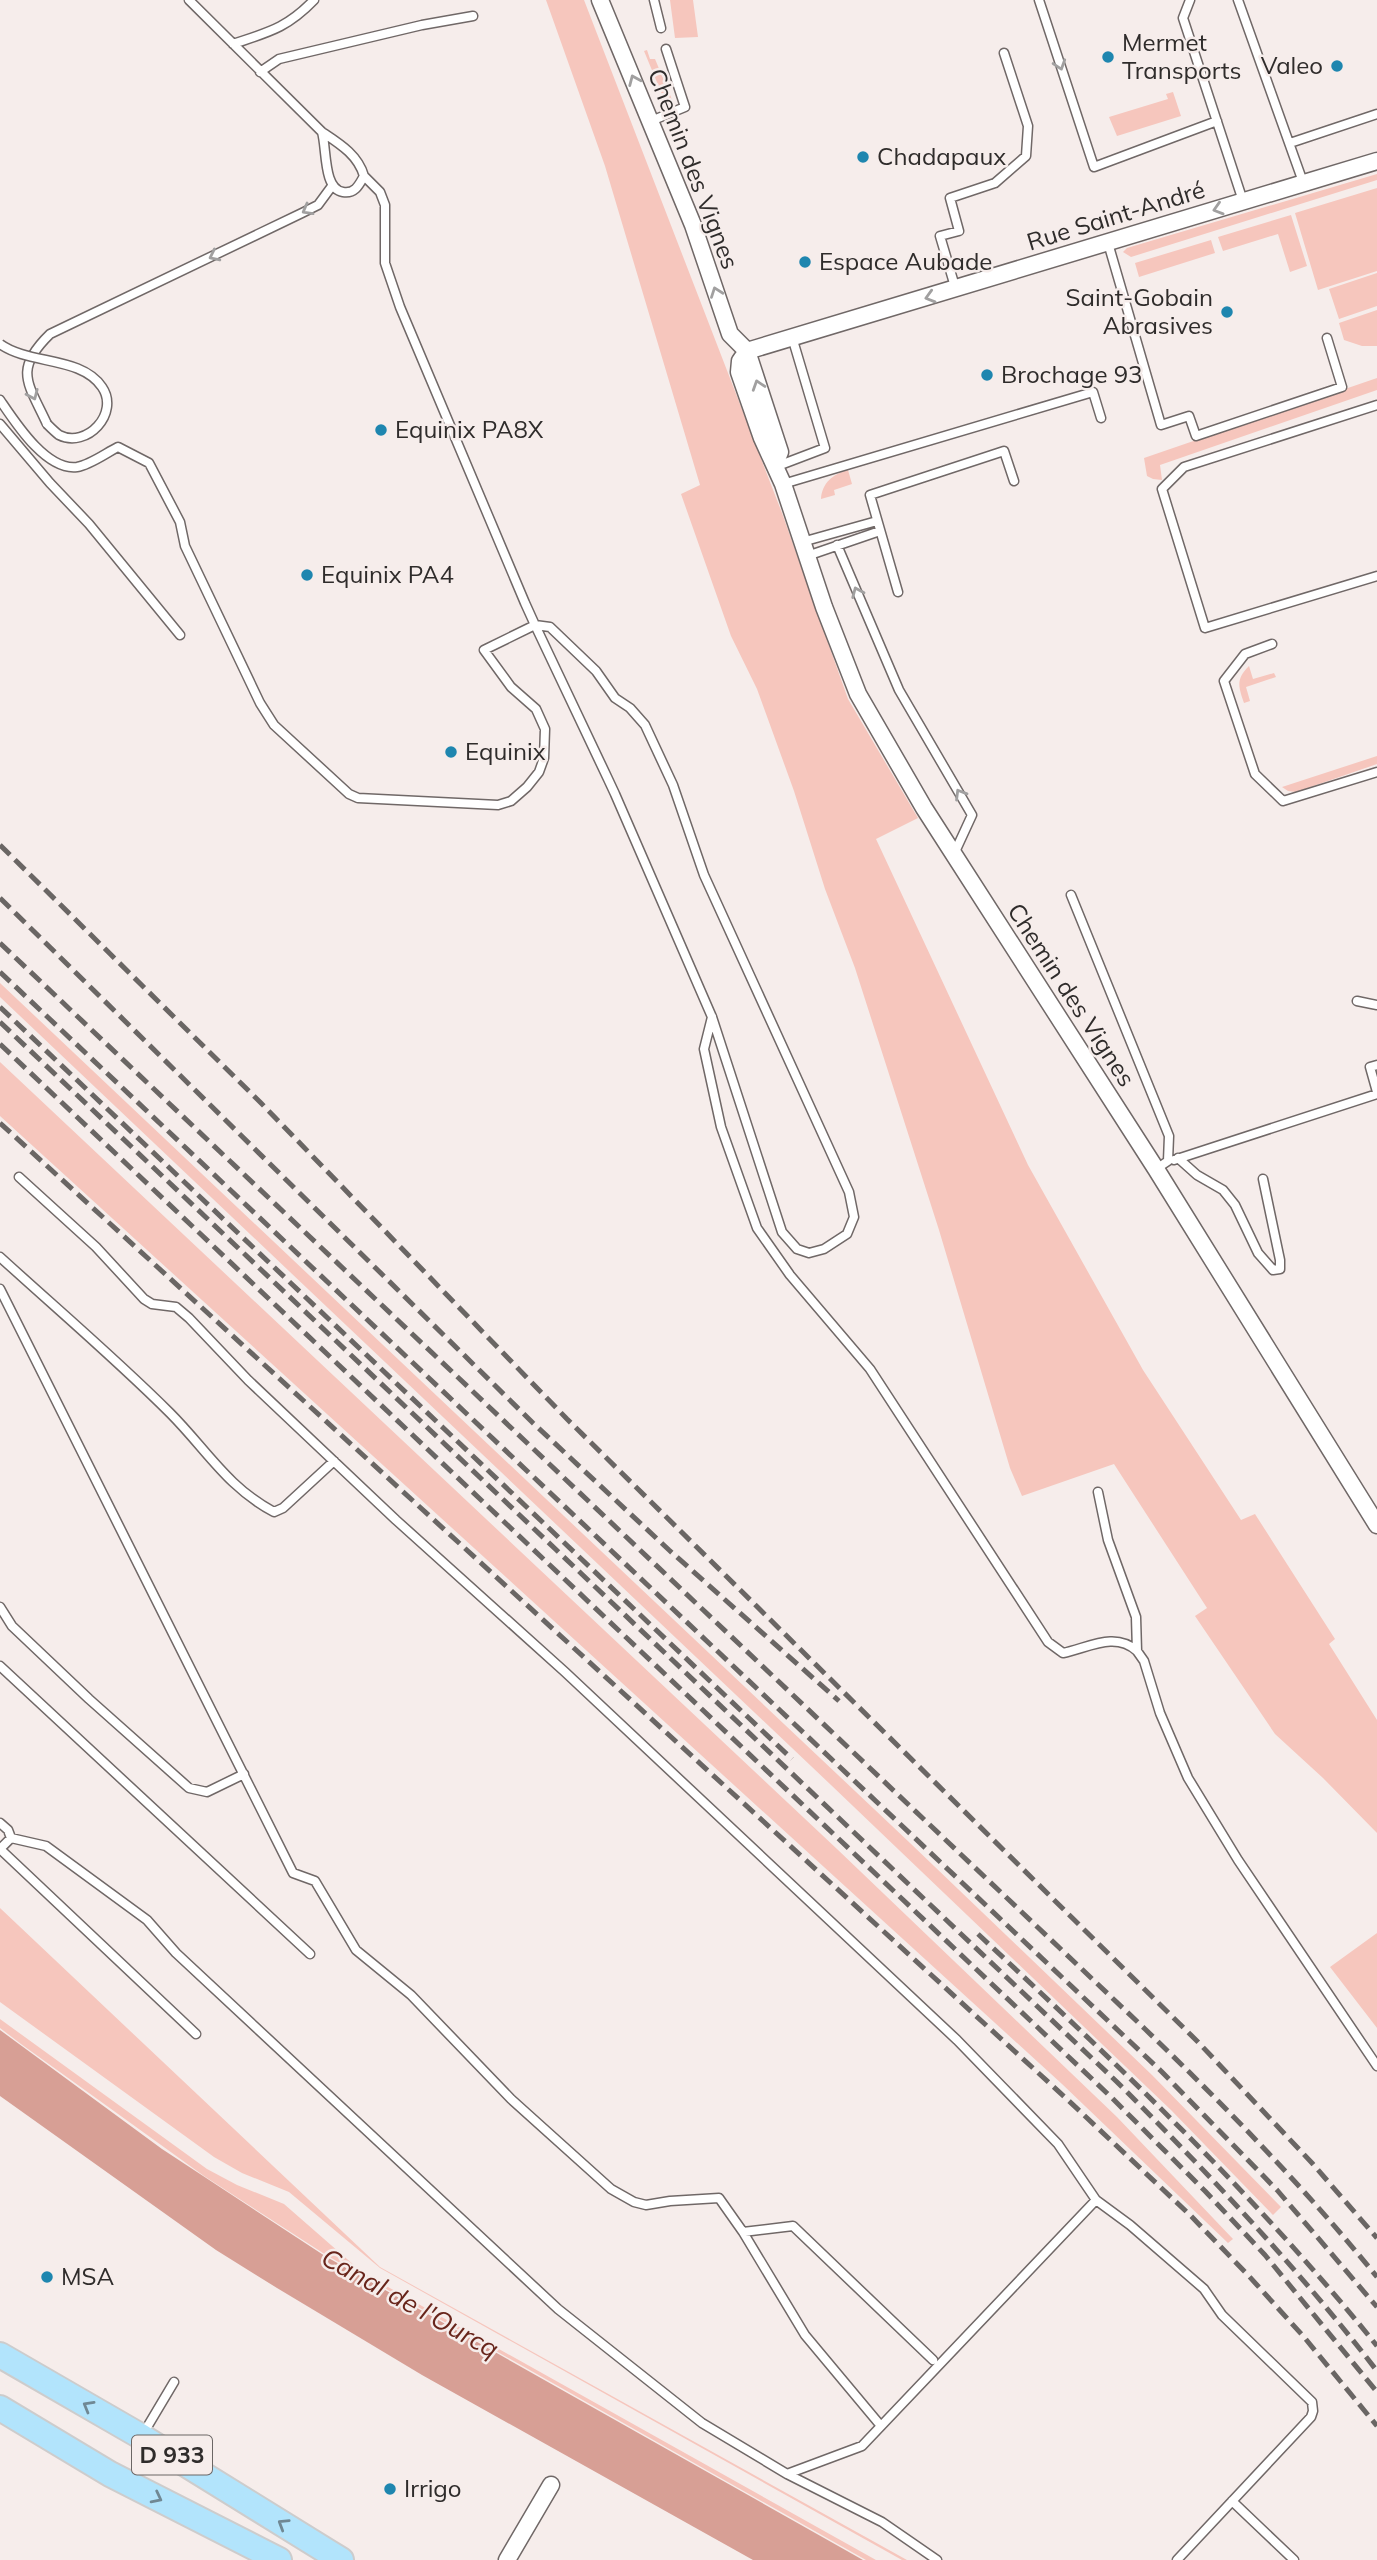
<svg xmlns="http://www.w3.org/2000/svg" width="1377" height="2560" font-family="Mulish,sans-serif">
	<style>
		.green { fill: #f6c6bd }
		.water { fill: #d79f95 }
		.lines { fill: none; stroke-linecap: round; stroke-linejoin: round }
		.service-casing { stroke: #706867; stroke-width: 11 }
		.minor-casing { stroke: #706867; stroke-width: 19 }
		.primary-casing { stroke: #cdcccc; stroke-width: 28 }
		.service { stroke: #fff; stroke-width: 8 }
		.minor { stroke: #fff; stroke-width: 16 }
		.primary { stroke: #b2e4fc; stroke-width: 24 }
		.rail { stroke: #6a6664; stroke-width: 5; stroke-dasharray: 14 7; stroke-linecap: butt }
		.service-bridge-casing { stroke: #706867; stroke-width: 11; stroke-linecap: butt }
		.service-bridge { stroke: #fff; stroke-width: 8 }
		.oneway { stroke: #a1a0a0 }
		.oneway2 { stroke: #708894 }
		.poi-dot { fill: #1e86af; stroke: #f6edeb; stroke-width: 2.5 }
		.labels { text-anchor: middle; stroke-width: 5; stroke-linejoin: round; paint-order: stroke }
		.shield { fill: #f6edeb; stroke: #6b6665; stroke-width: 2 }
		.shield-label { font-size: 23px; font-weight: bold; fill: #2f2c2b }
		.poi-label { font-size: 24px; fill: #2f2c2b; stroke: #f6edeb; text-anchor: start }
		.street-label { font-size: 24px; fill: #2f2c2b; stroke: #f6edeb }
		.water-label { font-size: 26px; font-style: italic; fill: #68251b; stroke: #f6edeb }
	</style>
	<rect width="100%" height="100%" fill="#f6edeb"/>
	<!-- green -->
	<path class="green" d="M546,0H584L782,513L848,699L918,818L876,839L1028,1165L1143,1370L1241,1520L1255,1514L1335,1639L1329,1644L1377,1720V1833L1323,1778L1275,1734L1195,1616L1207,1608L1114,1464L1022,1496L1010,1468L939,1230L855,968L825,889L794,791L757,689L731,636L681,494L700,485L605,166Z
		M670,0H693L698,37L675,38Z
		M647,50L650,59H655L673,102L666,104L644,51Z
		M1173,92L1181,116L1117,136L1109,117L1168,99L1166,94Z
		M1377,174V180L1131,257L1123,252L1127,248Z
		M1377,188V271L1318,290L1295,213Z
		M1291,215L1307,266L1290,272L1278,234L1223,251L1218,237Z
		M1211,240L1215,253L1139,277L1135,263Z
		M1377,273V306L1339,319L1329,289Z
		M1377,310V346H1362L1344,340L1339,323Z
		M1377,378V390L1160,465L1162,480L1153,479L1147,476L1144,458Z
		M848,470L852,484L834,490L835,495L821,499C822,483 833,474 848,470Z
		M1249,666L1253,679L1274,673L1276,677L1246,687L1250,701L1244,703C1238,686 1236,679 1249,666Z
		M1377,756V764L1296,792L1288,791L1282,787Z
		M0,983L910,1843L1152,2075L1281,2207L1273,2215L1171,2110L831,1785L0,997Z
		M0,1062L837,1849L1117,2117L1233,2239L1228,2243L1062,2084L0,1116Z
		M0,1908L380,2267L907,2560H902L380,2268L289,2192L242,2173L214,2157L0,2002Z
		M1377,1933V2028L1330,1967Z
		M0,2019L207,2169L237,2185L284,2204L363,2273L876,2560H866L326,2255L204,2176L21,2044L0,2028Z"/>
	<!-- water -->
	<path class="water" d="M0,2030L162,2149L325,2256L863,2560H753L422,2375L277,2288L216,2250L0,2096Z"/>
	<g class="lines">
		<!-- service casing -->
		<g class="service-casing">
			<path id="service" d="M189,0L322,132C340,144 358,155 364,176C359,185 355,194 343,192C323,189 327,149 322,132
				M654,0L661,28
				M1039,0L1094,167L1217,121
				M1190,0L1183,18L1243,201
				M1238,0L1303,182
				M233,44C269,32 287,28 314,0
				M260,72L279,59L422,25L473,16
				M651,121L685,107L666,49
				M1290,143L1377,114
				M1108,243L1161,425L1189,416L1196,436L1342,387L1327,338
				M956,290L940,236L959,231L950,198L995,183L1026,156L1028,126L1004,53
				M0,400C15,422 46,471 77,467C90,465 106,453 118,447L149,463L180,522L185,546L260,703L274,725L349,794L358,798L498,805L511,801L527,787L539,772L544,758L545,729L536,709L511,687L484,650L535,625L550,627L596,671L615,698L630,708L645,725L673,785L704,875L849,1192L854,1217L847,1234L824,1249L809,1253L797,1249L782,1232L712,1017L615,794L608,779L535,625L525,603L400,307L385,263V205L380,192L364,176
				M1377,405L1184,467L1162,489L1205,628L1377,576
				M0,424L50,483L89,524L180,635
				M47,424C28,383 13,370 50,334L302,213L318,205L332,186
				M775,467L825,448L792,337
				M783,484L1093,392L1101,418
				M802,542L877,521
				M837,545L899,690L972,815L954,854
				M807,556L880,531
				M898,592L870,495L1004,451L1014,481
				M1272,644L1245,654L1224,681L1255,774L1283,801L1377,772
				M1071,895L1169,1136L1168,1161L1156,1169
				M1357,1001L1377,1005
				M712,1017L704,1049L721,1127L757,1228L790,1275L870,1369L1048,1642L1063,1653C1088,1648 1115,1631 1137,1651
				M1377,1065L1370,1067L1377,1092
				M1178,1158L1197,1175L1223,1190L1235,1205L1258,1253L1273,1270L1280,1269V1260L1263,1179
				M1174,1160L1377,1094
				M0,1257C57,1309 116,1359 170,1413C206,1449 227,1487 274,1512L283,1508L334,1461
				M0,1289L293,1873L315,1881L356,1950L411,1995L511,2099L611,2189L634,2202L646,2205L670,2201L719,2198L743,2232
				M1098,1492L1108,1540L1136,1617L1137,1651L1144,1661L1160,1713L1188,1778L1238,1860L1377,2066
				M0,1607L12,1626L89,1699L189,1788L207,1792L244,1774
				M0,1666L310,1954
				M0,1823L8,1830L11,1838L46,1846L147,1920L176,1953L558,2309L702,2423L787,2474L862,2446L1096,2200L1058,2144L957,2040L565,1672L396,1520L248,1380L189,1318L176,1307L152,1304L144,1299L96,1247L19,1177
				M11,1838L0,1849L196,2034
				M1096,2200L1130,2225L1204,2289L1222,2315L1312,2402L1313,2411L1311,2417L1177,2560
				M881,2426L805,2335L743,2232L793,2226L933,2360
				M143,2434L174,2382
				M787,2474L882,2522L937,2560
				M1232,2501L1294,2560"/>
		</g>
		<!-- minor casing -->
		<g class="minor-casing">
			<path id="minor" d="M600,0L693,225L730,334L747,351L780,452L775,464
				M747,351L740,361L739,372L762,438L783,484L824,607L858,694L924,808L1156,1169L1377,1525
				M747,351L1377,161
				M507,2560L551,2485"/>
		</g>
		<!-- primary casing -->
		<g class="primary-casing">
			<path id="primary" d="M0,2355L142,2437L341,2560
				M0,2408L110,2474L279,2560"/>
		</g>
		<!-- service -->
		<use href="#service" class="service"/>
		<!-- minor -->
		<use href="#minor" class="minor"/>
		<!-- primary -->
		<use href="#primary" class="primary"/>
		<!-- rail -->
		<path class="rail" d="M0,845L261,1103L567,1419L1198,2042L1312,2163L1377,2238
			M0,898L533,1423L669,1550L839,1701
			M0,943L1145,2029C1227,2108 1306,2189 1377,2277
			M0,972L1161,2071L1277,2190L1377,2307
			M0,1007L792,1759
			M0,1022L1117,2082C1210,2175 1297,2267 1377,2371
			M0,1044L1110,2096L1205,2191L1265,2255L1377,2392
			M0,1123L1069,2101L1190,2215L1248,2275L1304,2337L1377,2426
			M978,1934C1118,2065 1257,2196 1377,2346"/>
		<!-- service-bridge casing -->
		<g class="service-bridge-casing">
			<path id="service-bridge" d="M0,344C29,365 81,356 102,387C120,413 87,449 59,435C55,432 50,427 47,424"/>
		</g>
		<!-- service-bridge -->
		<use href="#service-bridge" class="service-bridge"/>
	</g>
	<!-- one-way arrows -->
	<defs><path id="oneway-chevron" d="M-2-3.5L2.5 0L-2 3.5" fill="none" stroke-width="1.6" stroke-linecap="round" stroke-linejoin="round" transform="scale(1.75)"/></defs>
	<g class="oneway">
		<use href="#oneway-chevron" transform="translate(1060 65) rotate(72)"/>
		<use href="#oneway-chevron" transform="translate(634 80) rotate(-113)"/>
		<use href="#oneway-chevron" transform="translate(1218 209) rotate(163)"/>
		<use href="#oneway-chevron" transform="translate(307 210) rotate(151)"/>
		<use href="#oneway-chevron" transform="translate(214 256) rotate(154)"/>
		<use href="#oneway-chevron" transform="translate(716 292) rotate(-110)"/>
		<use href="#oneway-chevron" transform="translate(930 297) rotate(164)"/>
		<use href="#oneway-chevron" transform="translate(758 385) rotate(-108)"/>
		<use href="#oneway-chevron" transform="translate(33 395) rotate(66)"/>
		<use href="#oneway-chevron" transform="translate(857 592) rotate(-113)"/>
		<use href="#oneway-chevron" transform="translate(960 794) rotate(-121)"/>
	</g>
	<g class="oneway2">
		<use href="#oneway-chevron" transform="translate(88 2406) rotate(-150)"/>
		<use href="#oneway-chevron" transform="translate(157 2498) rotate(27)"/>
		<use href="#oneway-chevron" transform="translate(283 2524) rotate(-148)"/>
	</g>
	<!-- markers -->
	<g class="poi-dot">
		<circle cx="1108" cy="57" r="7"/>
		<circle cx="1337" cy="66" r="7"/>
		<circle cx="863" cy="157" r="7"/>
		<circle cx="805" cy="262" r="7"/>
		<circle cx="1227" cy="312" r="7"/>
		<circle cx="987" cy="375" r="7"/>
		<circle cx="381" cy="430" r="7"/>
		<circle cx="307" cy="575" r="7"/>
		<circle cx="451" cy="752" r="7"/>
		<circle cx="47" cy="2277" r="7"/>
		<circle cx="390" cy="2489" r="7"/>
	</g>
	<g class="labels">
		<!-- shield labels -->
		<rect class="shield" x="132" y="2435.5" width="80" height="39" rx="5"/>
		<g class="shield-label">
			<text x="172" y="2463">D 933</text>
		</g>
		<!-- poi labels -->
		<g class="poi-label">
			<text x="1122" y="51">Mermet<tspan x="1122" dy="28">Transports</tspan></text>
			<text x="1323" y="74" text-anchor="end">Valeo</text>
			<text x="877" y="165">Chadapaux</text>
			<text x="819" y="270">Espace Aubade</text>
			<text x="1213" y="306" text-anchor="end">Saint-Gobain<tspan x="1213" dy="28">Abrasives</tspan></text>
			<text x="1001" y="383">Brochage 93</text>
			<text x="395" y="438">Equinix PA8X</text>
			<text x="321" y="583">Equinix PA4</text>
			<text x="465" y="760">Equinix</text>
			<text x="61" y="2285">MSA</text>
			<text x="404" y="2497">Irrigo</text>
		</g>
		<!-- street labels -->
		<g class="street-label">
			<text transform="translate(693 169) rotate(69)" y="8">Chemin des Vignes</text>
			<text transform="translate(1116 216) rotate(-17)" y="8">Rue Saint-André</text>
			<text transform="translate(1071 995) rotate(57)" y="8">Chemin des Vignes</text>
		</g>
		<!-- water labels -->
		<g class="water-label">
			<text transform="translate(410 2303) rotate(29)" y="9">Canal de l'Ourcq</text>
		</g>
	</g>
</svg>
